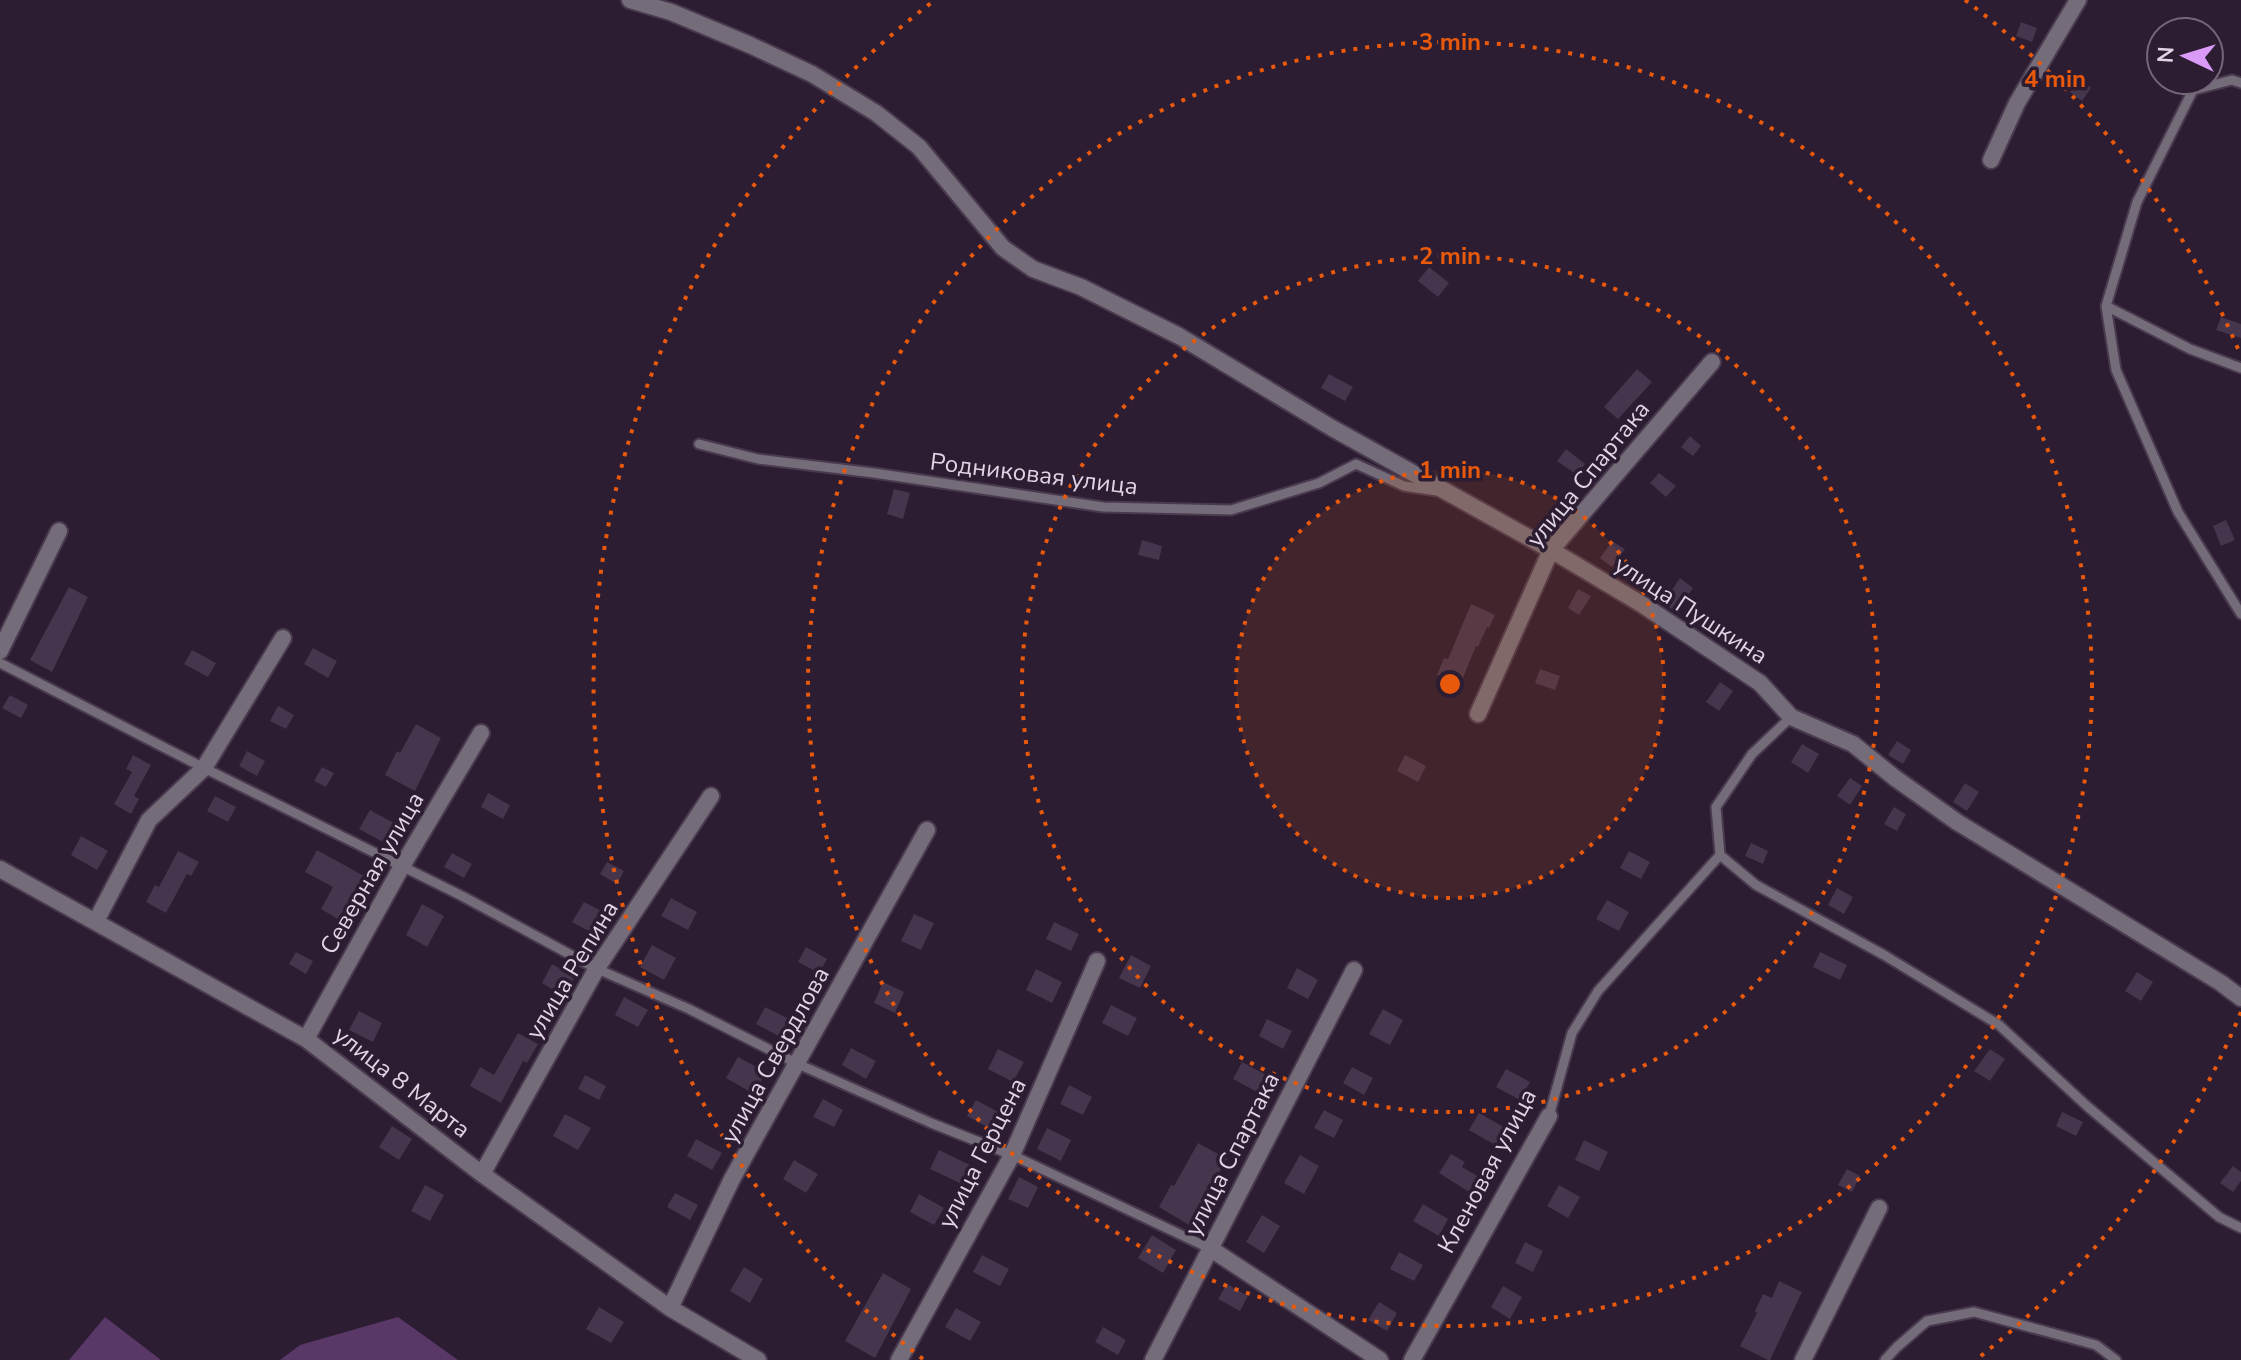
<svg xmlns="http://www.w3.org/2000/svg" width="2241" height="1360" font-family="'Nunito Sans',sans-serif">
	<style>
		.green { fill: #593767 }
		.building { fill: #45354d }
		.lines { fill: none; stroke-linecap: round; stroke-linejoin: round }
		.service-casing { stroke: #493a4f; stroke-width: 13 }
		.minor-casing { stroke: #493a4f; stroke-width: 20 }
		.service { stroke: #746c78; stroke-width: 9 }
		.minor { stroke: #746c78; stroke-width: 16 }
		.ring { fill: none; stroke: #e8590c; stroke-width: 4; stroke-dasharray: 4 8 }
		.labels { text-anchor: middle; stroke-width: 7; stroke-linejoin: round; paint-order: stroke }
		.street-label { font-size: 24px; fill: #dfd5e4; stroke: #2c1d33 }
		.centre { fill: #e8590c; stroke: #2c1d33; stroke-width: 4 }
		.ring-label { font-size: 24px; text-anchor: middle; font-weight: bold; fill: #e8590c; stroke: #2c1d33; stroke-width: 7; stroke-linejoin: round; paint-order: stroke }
	</style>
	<rect width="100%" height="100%" fill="#2c1d33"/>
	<!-- green -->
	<path class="green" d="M105,1317L161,1360H69Z
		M398,1317L458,1360H280L300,1345Z"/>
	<!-- building -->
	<path class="building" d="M2021,22L2037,28L2032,42L2016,36Z
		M2079,79L2091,88L2082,101L2070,92Z
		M1429,267L1449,283L1438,297L1418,281Z
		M2221,317L2241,324V338L2216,330Z
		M1637,369L1652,382L1618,419L1604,407Z
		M1329,374L1353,387L1345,401L1321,388Z
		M1690,436L1701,446L1693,456L1681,447Z
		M1566,449L1585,464L1577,475L1557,461Z
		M1659,473L1676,486L1666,497L1650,483Z
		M894,489L910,493L903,519L887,514Z
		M2226,520L2235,540L2221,546L2213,526Z
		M1142,540L1162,546L1159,560L1138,555Z
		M1612,541L1625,549L1612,567L1600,558Z
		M1680,578L1693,588L1676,612L1663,603Z
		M69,587L88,597L52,672L30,660Z
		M1578,589L1591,596L1579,615L1568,608Z
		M1471,604L1495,615L1489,628L1487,627L1478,647L1476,646L1460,685L1437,675L1444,658L1448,659Z
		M1754,646L1767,657L1758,668L1745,657Z
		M313,648L337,661L328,678L304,664Z
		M192,650L216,663L208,677L184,664Z
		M1540,669L1560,676L1555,690L1535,683Z
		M1720,682L1733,691L1719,711L1706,702Z
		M10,695L28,705L21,718L2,708Z
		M278,706L294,715L286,729L270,721Z
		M416,724L441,738L415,791L385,775L397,751L400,753Z
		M1897,741L1911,750L1903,764L1888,755Z
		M1802,744L1819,754L1808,773L1791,762Z
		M247,751L265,761L257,776L239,766Z
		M133,755L151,765L134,796L139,799L131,814L114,804L132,772L126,769Z
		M1405,755L1426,766L1418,782L1397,771Z
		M322,767L334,773L326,787L314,781Z
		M1850,778L1862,786L1850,805L1837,796Z
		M1965,783L1979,792L1967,811L1953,802Z
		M488,793L510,805L503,819L481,807Z
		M215,796L236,807L228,822L207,811Z
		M1894,807L1906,814L1897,831L1884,824Z
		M370,810L394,823L383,842L359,829Z
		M81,836L108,851L97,870L71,855Z
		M1751,843L1768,851L1763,864L1745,856Z
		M317,850L364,876L338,919L321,909L333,887L305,872Z
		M178,851L199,862L191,876L187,874L166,913L146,902L155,885L159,887Z
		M1629,851L1650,862L1641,879L1620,868Z
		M452,853L472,864L464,878L444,867Z
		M607,862L624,871L617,884L600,874Z
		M1837,888L1853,897L1844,914L1828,905Z
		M671,898L697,912L688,930L661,916Z
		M1607,900L1629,912L1619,931L1596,919Z
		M584,902L609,915L598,936L572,922Z
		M422,904L444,916L427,947L406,935Z
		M914,914L934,923L921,950L901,941Z
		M1054,922L1079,934L1071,951L1046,939Z
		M652,945L676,958L664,980L640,967Z
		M806,947L827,959L819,973L798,962Z
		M296,952L313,961L306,974L289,964Z
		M1820,952L1847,965L1840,980L1813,967Z
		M1131,955L1151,966L1140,988L1119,978Z
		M552,964L575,977L564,996L542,983Z
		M1297,968L1318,980L1308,999L1287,988Z
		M1036,969L1062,982L1052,1003L1026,990Z
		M2137,972L2153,982L2141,1001L2125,991Z
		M883,982L904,992L895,1013L874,1003Z
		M624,997L648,1010L638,1027L615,1015Z
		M1111,1005L1137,1018L1128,1036L1102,1023Z
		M765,1007L795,1022L786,1040L756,1024Z
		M1383,1009L1403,1020L1390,1045L1369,1034Z
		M359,1011L382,1023L373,1042L349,1030Z
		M1267,1019L1292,1031L1283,1049L1259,1036Z
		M518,1033L538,1044L527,1063L523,1061L501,1103L470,1086L480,1067L494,1075Z
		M851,1048L876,1061L866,1079L842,1065Z
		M998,1049L1024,1062L1013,1082L988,1069Z
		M1990,1049L2005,1059L1990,1081L1974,1071Z
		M738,1057L766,1072L754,1094L726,1078Z
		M1242,1062L1270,1077L1261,1094L1233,1079Z
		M1352,1067L1373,1078L1364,1095L1343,1083Z
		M1506,1069L1530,1082L1520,1100L1496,1087Z
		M585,1075L606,1086L599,1100L578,1089Z
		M1069,1085L1092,1097L1083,1115L1060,1104Z
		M823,1099L843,1110L834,1127L813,1117Z
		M976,1100L998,1112L989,1128L967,1116Z
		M1324,1110L1343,1120L1334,1138L1314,1128Z
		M2062,1112L2083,1122L2076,1136L2056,1126Z
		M1479,1113L1507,1129L1497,1146L1469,1130Z
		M565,1114L591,1128L578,1150L553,1136Z
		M392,1126L412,1139L399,1160L379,1147Z
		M1047,1128L1071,1140L1061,1161L1037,1149Z
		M696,1139L722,1153L712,1170L687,1156Z
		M1584,1140L1608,1152L1599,1171L1575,1160Z
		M1198,1143L1227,1159L1189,1225L1159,1207L1171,1185L1174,1186Z
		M939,1150L970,1165L962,1184L930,1169Z
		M1451,1154L1465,1162L1462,1167L1479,1177L1469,1192L1439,1173Z
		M1300,1155L1319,1166L1304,1194L1284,1183Z
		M794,1160L818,1174L806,1193L783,1179Z
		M2233,1166L2241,1172V1181L2233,1192L2220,1183Z
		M1847,1169L1860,1176L1852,1192L1838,1185Z
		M1019,1177L1038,1187L1028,1208L1008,1199Z
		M425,1185L444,1195L430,1221L411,1211Z
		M1559,1185L1580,1197L1568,1218L1547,1206Z
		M675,1193L698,1205L690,1220L667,1207Z
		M919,1194L944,1208L934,1225L910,1212Z
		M1423,1204L1448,1219L1439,1236L1413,1221Z
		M1262,1215L1280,1226L1264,1253L1246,1242Z
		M1152,1235L1176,1250L1163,1273L1138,1258Z
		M1525,1242L1543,1251L1533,1272L1515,1263Z
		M1399,1252L1423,1265L1414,1281L1390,1269Z
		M982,1255L1009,1269L1000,1286L973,1272Z
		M744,1267L763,1279L750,1303L730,1291Z
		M883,1273L911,1289L875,1358L845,1341Z
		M1779,1281L1802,1292L1770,1360H1768L1740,1346L1757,1313L1755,1311L1763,1294L1772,1298Z
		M1227,1284L1248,1296L1240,1311L1218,1299Z
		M1503,1286L1522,1297L1510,1319L1491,1307Z
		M1379,1302L1397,1313L1387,1331L1368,1320Z
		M599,1307L624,1322L611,1343L586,1329Z
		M956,1308L981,1322L970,1341L945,1327Z
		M1103,1327L1126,1340L1118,1355L1095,1342Z"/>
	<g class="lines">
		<!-- service casing -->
		<g class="service-casing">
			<path id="service" d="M2241,83L2232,80L2193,90L2137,202L2106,306L2116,370L2178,512L2241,614
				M2106,306L2190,349L2241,368
				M699,444L758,459L874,473L1103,507L1231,510L1319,483L1356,464L1404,486L1437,491
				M0,663L204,768L462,896L595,968L689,1009L798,1064L931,1123L1012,1155L1211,1249
				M1791,717L1752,754L1716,807L1720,855L1756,885L1884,955L1999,1025L2088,1107L2219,1217L2241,1228
				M1549,1116L1572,1033L1598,991L1720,855
				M1885,1360L1897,1347L1927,1321L1974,1312L2096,1345L2116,1360"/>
		</g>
		<!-- minor casing -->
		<g class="minor-casing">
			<path id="minor" d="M630,0L671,12L750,45L812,74L876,113L919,147L1003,248L1033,269L1081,287L1179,336L1332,428L1551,550L1643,605L1760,683L1791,717L1853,744L1895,778L1957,822L2221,983L2241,998
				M1991,160L2017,103L2078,0
				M0,651L59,531
				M1478,714L1551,550L1712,362
				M0,869L306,1039L482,1174L670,1308L758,1360
				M96,921L149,820L204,768L283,638
				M306,1039L401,868L481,733
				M482,1174L597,968L711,796
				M1211,1249L1380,1360
				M670,1308L732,1179L927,830
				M899,1360L1012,1155L1097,961
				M1153,1360L1354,970
				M1412,1360L1549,1116
				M1803,1360L1879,1208"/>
		</g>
		<!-- service -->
		<use href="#service" class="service"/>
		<!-- minor -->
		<use href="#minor" class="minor"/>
	</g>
	<!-- distance rings -->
	<circle cx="1450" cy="684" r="214" fill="#e8590c" fill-opacity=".12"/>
	<g class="ring">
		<circle cx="1450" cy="684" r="214"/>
		<circle cx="1450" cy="684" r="428"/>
		<circle cx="1450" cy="684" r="642"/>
		<path d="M2241 1012A856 856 0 0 1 1977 1359M923 1359A856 856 0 0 1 935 0M1965 0A856 856 0 0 1 2241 356"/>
	</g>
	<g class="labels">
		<!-- street labels -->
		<g class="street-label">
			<text transform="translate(1034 474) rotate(7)" y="8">Родниковая улица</text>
			<text transform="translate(1588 474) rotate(-51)" y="8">улица Спартака</text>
			<text transform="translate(1691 610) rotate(33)" y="8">улица Пушкина</text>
			<text transform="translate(372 873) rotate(-60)" y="8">Северная улица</text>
			<text transform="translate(572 970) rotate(-59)" y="8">улица Репина</text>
			<text transform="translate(775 1055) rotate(-61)" y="8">улица Свердлова</text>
			<text transform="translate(402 1082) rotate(38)" y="8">улица 8 Марта</text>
			<text transform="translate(982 1153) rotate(-63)" y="8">улица Герцена</text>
			<text transform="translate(1232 1154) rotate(-63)" y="8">улица Спартака</text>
			<text transform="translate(1487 1171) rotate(-62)" y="8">Кленовая улица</text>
		</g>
	</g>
	<circle cx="1450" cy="684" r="12" class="centre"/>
	<g class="ring-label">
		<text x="1450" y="50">3 min</text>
		<text x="2055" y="87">4 min</text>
		<text x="1450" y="264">2 min</text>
		<text x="1450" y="478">1 min</text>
	</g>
	<!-- north arrow -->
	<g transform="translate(2185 56) rotate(274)"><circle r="38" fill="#2c1d33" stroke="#74677a" stroke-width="2"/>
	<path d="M0-6L14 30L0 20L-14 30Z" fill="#da9af7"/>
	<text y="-12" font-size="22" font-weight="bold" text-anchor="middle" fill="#dfd5e4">N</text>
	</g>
</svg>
